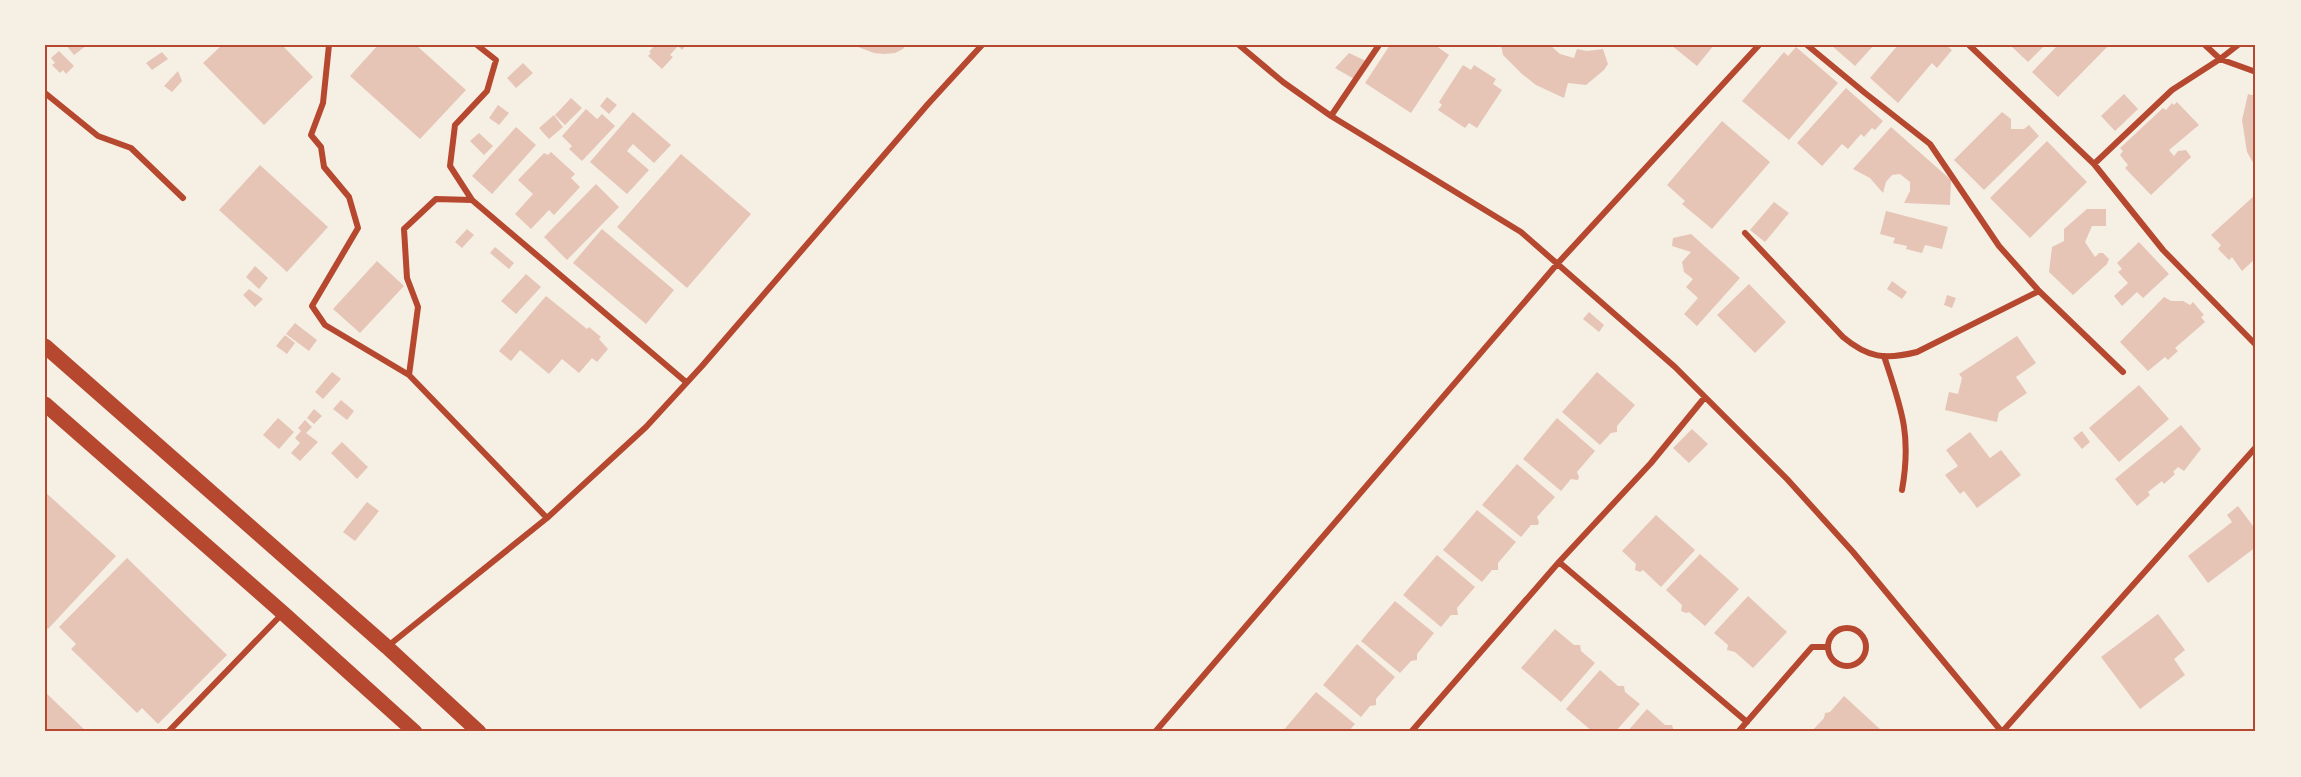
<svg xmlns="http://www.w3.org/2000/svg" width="2301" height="777" font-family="'Varela Round',sans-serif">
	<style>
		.building { fill: #e6c5b7 }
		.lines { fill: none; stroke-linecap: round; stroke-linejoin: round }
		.minor { stroke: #b5482f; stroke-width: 6 }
		.primary { stroke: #b5482f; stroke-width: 15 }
		.neatline { fill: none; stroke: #b5482f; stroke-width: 2 }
	</style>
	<rect width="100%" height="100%" fill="#f6efe4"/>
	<!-- building -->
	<path class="building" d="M66,45H87L74,55Z
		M222,45H282L313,77L264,125L203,63Z
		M378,45H416L466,90L420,139L350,76Z
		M655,45H686L682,50L678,46L670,55L673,57L662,69L648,56L651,53L649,52Z
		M853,45H906L903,49L895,53L884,54L874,53Z
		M1390,45H1435L1449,55L1411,113L1365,83Z
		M1501,45H1550L1560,54L1574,58L1577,49L1587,51L1603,49L1608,64L1604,70L1586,85L1568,83L1564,98L1536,85L1522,74L1503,55Z
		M1671,45H1714L1697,66Z
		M1831,45H1874L1855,66Z
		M1898,45H1946L1952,50L1937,68L1932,63L1898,103L1870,78Z
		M2010,45H2045L2028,62Z
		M2058,45H2109L2058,97L2032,72Z
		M1796,47L1838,83L1789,140L1742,101L1784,52L1788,56Z
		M59,51L74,66L66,74L63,70L60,73L52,65L55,63L51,58Z
		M162,52L168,59L152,70L146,63Z
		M1349,53L1366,61L1354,79L1335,68Z
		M523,63L533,73L516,88L507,78Z
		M1463,65L1471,70L1474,65L1496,79L1493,84L1502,90L1477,128L1469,123L1465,128L1438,110L1442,105L1439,102Z
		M178,71L182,81L172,92L164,86Z
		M1846,88L1883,121L1875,130L1872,128L1864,137L1861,134L1848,149L1842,144L1822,166L1797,143Z
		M2124,94L2138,109L2115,131L2101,116Z
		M2248,94L2256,96V168L2247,152L2242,120Z
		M607,97L617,105L609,114L600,106Z
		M571,98L582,108L565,125L555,115Z
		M2177,102L2199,125L2169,150L2174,156L2178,151L2186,150L2191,157L2151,195L2125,168L2128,165L2120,155L2123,151L2120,148L2163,108L2166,110L2172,103L2174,105Z
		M498,105L509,113L499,125L489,118Z
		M586,109L597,119L602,114L615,126L582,161L569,149L572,146L562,136Z
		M633,112L671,145L654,163L633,144L627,151L649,170L627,194L590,162Z
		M2002,112L2011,119V129H2024L2029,125L2039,136L1984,190L1954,160Z
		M554,115L563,127L549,139L539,128Z
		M1722,121L1770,162L1712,229L1682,204L1685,201L1667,185Z
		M516,127L536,145L492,194L472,176Z
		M1891,127L1951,180L1950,205L1904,203L1910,191V182L1900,174L1892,175L1886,182L1883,193L1870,178L1853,169Z
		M479,133L493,146L484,155L470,141Z
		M2047,141L2087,182L2030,238L1990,198Z
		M551,152L575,174L571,178L580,187L554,215L549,210L531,229L515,214L533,194L518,180L544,153L548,155Z
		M681,154L751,214L687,288L617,227Z
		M260,165L328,227L287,272L219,210Z
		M596,184L619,207L567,260L544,237Z
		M2254,196L2256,198V258L2242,271L2232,257L2229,260L2218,249L2221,245L2211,235Z
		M1774,202L1789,213L1765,242L1750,230Z
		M2087,209H2106V226H2092L2085,242L2095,257L2099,253H2103L2109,259L2107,264L2073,295L2049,272L2052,247L2064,241V229Z
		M1886,211L1948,227L1942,249L1925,245L1922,253L1906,249L1907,246L1893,243L1895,238L1880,234Z
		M467,229L474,235L462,248L455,242Z
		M602,229L674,290L646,324L573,263Z
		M1691,234L1740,278L1697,326L1684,314L1698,298L1686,287L1693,279L1684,272L1682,262L1691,252L1672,246L1673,238Z
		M2139,242L2169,274L2143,298L2137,292L2122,306L2114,296L2128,283L2118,272L2122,269L2117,263Z
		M495,247L514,263L509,269L490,253Z
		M377,261L404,286L360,333L333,309Z
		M255,266L268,278L259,289L246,277Z
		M526,274L541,287L516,314L501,301Z
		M1892,281L1907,292L1902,299L1887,289Z
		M1749,284L1786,322L1755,353L1717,315Z
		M249,289L263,299L255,307L243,295Z
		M1947,295L1956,298L1952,308L1944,305Z
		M546,296L587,329L589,327L601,337L599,339L608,349L597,362L592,358L579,373L562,359L549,374L520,350L511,361L499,351Z
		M2164,297L2171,301H2183L2190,305L2193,302L2204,315L2201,317L2205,322L2175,348L2178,351L2168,360L2165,357L2148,371L2120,342Z
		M1589,312L1604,325L1599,332L1583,319Z
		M295,323L317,340L309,351L286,334Z
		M285,335L295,343L287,354L276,346Z
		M2017,336L2036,363L2016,377L2027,393L1999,412L1997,422L1945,410L1949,392L1958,394L1962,378L1959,374Z
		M332,372L341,379L323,399L315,392Z
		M1597,372L1635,405L1617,426V432L1611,433L1600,445L1562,412Z
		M2139,385L2169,419L2119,462L2089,428Z
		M341,400L354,411L347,420L333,409Z
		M314,409L322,416L314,424L307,418Z
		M278,418L294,432L279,449L263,435Z
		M1557,418L1595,451L1577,472L1579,477L1578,480L1571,479L1561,491L1523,459Z
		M305,420L312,427L306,433L318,442L300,461L291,453L300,443L295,438L301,431L298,428Z
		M2181,425L2201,449L2184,471L2178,467L2173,472L2175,474L2164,484L2162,481L2148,492L2150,495L2137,506L2115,479Z
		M1692,429L1708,444L1689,463L1673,448Z
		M2082,431L2090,442L2082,449L2073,438Z
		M1970,432L1990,458L2001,450L2021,475L1977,508L1964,491L1960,494L1945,475L1958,466L1946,450Z
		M342,442L368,467L357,479L331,453Z
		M1517,464L1555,497L1537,517L1539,522L1538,525H1531L1521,537L1482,505Z
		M45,492L116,556L48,629L45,626Z
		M367,502L379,511L355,541L343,532Z
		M2238,506L2256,530V547L2208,583L2188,556L2232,522L2227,515Z
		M1477,510L1516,542L1498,563V570H1492L1482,582L1443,550Z
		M1656,515L1695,550L1661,587L1643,570L1640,572L1635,570L1636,564L1622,551Z
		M1700,554L1739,589L1705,626L1689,612L1686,613L1681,611L1682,605L1666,590Z
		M1437,555L1475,587L1457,608L1458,615H1451L1441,627L1403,595Z
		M127,558L227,655L158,724L142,708L137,713L71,649L76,644L59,627Z
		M1748,596L1787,632L1753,668L1735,652L1727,650L1728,645L1714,633Z
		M1395,601L1434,633L1417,654V660L1411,661L1400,673L1361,641Z
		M2158,614L2185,650L2174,659L2185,675L2140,709L2101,657Z
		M1555,629L1574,645H1580L1581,651L1595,663L1561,702L1521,668Z
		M1357,644L1395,677L1376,699V705L1370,706L1361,717L1323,685Z
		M1600,670L1618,686H1624L1625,692L1640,704L1615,732H1593L1566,709Z
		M45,692L87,732H45Z
		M1316,692L1355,724L1348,732H1282Z
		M1844,696L1881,730L1879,732H1811L1824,718L1825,713L1830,712Z
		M1647,709L1665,725H1672L1674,732H1627Z"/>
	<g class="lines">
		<!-- minor -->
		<path class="minor" d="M329,45L323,103L311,135L321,147L324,167L349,197L358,228L312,306L325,325L409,375L547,518
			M1239,45L1283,82L1331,116L1521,232L1675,367L1787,479L1853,552L2002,732
			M1807,45L1865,93L1930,144L1999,246L2039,291L2123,372
			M1969,45L2094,164L2163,250L2256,345
			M2205,45L2220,59L2256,72
			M45,93L98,136L131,148L183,198
			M1331,116L1379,45
			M2094,164L2172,90L2220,59L2238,45
			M472,200L686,382
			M1745,233L1843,337C1868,358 1885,360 1917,352L2039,291
			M1884,356C1901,408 1912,434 1902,490
			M409,375L418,307L407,278L404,229L436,199L472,200L450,166L455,125L487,91L496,60L477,45
			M1559,562L1747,722
			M1828 647a19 19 0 1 1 38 0a19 19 0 1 1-38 0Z
			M388,646L547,518L646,427L702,366L928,104L982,45
			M168,732L283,613
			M1155,732L1558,263L1759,45
			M1411,732L1559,562L1651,463L1705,397
			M1738,732L1812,647H1827
			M2002,732L2256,447"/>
		<!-- primary -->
		<path class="primary" d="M45,346L387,647L479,732
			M45,404L283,613L415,732"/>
	</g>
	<!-- border -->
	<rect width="2301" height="777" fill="none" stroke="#f6efe4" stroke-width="93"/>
	<rect x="46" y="46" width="2208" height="684" class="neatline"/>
</svg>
